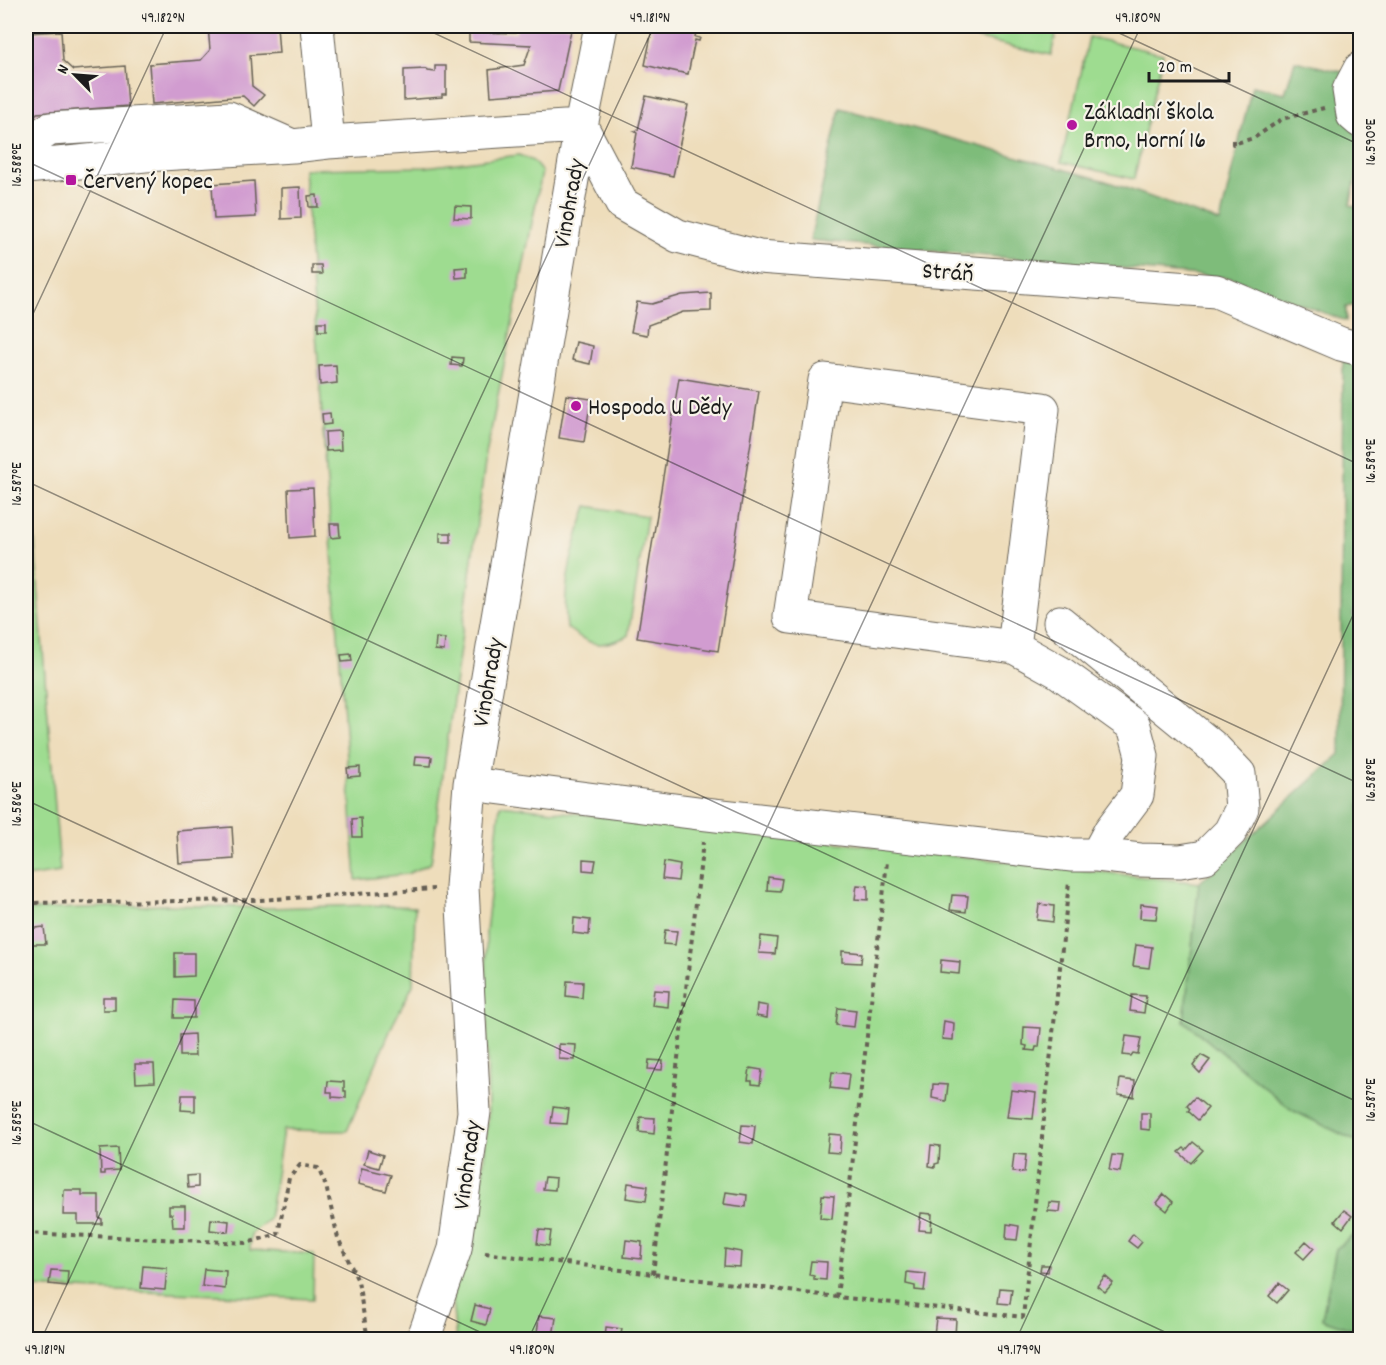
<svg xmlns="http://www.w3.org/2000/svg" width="1386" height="1365" font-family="Dekko,sans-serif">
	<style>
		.green { fill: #9edc90; stroke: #5d7c56; stroke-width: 1.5 }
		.forest { fill: #7ebc7a; stroke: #4d6c4b; stroke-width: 1.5 }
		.building { fill: #d19cd0 }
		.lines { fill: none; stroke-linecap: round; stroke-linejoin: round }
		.minor-casing { stroke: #666054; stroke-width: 35 }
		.path { stroke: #666054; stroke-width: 4; stroke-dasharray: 4.5 4.5; stroke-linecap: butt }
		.minor { stroke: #fff; stroke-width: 33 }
		.ticks { fill: none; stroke: #1c1c1c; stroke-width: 1.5; stroke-opacity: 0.45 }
		.poi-dot { fill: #b5179e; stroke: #f7f3e8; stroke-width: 2 }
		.labels { text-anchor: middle; stroke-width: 4.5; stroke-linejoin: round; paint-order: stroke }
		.poi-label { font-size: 24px; fill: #1c1c1c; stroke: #f7f3e8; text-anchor: start }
		.street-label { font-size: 24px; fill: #1c1c1c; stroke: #f7f3e8 }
		.neatline { fill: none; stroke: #1c1c1c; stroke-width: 2 }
		.ticks-label { font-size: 15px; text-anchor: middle; fill: #1c1c1c }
	</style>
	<rect width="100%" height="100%" fill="#f7f3e8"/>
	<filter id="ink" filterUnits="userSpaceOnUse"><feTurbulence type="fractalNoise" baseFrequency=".0167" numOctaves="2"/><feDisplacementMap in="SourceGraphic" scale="12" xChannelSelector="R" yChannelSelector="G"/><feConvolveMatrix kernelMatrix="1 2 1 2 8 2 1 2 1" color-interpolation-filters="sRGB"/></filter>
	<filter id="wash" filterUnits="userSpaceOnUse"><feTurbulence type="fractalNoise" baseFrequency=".008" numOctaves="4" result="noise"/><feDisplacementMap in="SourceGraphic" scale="24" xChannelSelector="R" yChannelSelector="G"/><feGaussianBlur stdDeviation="1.35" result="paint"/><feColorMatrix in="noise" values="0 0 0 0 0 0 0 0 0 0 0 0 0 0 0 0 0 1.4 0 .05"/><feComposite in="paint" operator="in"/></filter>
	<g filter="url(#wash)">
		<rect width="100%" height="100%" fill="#edb"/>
		<!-- green -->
		<path class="green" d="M936,26H1058L1051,55L935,29Z
			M1089,37L1163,54L1134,179L1061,162Z
			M519,155L533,161L542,172L486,456L431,863L407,874L356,880L304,169L426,167Z
			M26,429L60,872L26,877Z
			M587,506L647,516L628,636C598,649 592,646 567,628C561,586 574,545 587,506Z
			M500,805L1199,883L1184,1021L1292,1110L1360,1143V1230L1336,1249L1322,1319L1360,1332V1339L456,1340L452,1299L481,1188L488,1119L486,932Z
			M166,905L271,908L368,905L415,907L413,985L393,1024L347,1131L283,1130L269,1219L251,1234L250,1250L314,1254L313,1299L26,1287V910Z"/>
		<!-- forest -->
		<path class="forest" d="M1295,61L1360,76V159L1350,205L1360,208V304L1346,307V321L1231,278L810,240L840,108L1106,181L1220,222L1252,86L1285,93Z
			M1343,360L1360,364V597L1353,615L1360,618V1143L1292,1110L1184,1021L1199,883L1340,754Z
			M1360,1230V1332L1322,1319L1336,1249Z"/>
		<g id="blocks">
			<!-- building -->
			<path class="building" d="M208,26H277L279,53L250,55L252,86L264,95L254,106L243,96L152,104L149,64L201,60L210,50Z
				M516,26H572L558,91L491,96L489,70L524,65L531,45L469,42V32L516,33Z
				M654,26H697L695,37L700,38L699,41L695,40L688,74L669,70V71L645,65L652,31L649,29L653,28Z
				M61,31L63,61L73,70L125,66L128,106L37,113L28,123L26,122V33Z
				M435,66H446V94H442V97L404,100V70L426,69L427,71L435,72Z
				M646,96L688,105L673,176L631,167L637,133L634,131L638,130Z
				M254,181L256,217L214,219L212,184Z
				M300,187L301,218L281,219V188Z
				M317,195L318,207H309L308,196Z
				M455,206L471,207V219L454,218Z
				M312,265H321L322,274H312Z
				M467,267V277L456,278L455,268Z
				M711,293V311L683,312L648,325L647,335L631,332L637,302L652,304L682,295Z
				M318,322H326V331H318Z
				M576,342L593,346L590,364L572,360Z
				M452,357L463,358L462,366L451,365Z
				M336,365L337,383L320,385L319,366Z
				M679,378L759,391L718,651L637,638Z
				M566,395L591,399L584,442L559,438Z
				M330,413L331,424L323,425L322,414Z
				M340,431L341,450L326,451L325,432Z
				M313,488L315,536L290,538L288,489Z
				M330,524H339L340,537L331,538Z
				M440,533H451V542H440Z
				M1360,598V618L1353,615Z
				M436,638L445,639L444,651L435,650Z
				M351,654L352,661L342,662L341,655Z
				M416,756L432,757L431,766L415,765Z
				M360,767V776L348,777L347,768Z
				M361,818L362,837H353L352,819Z
				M232,827L234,859L179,863L177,831Z
				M583,859L596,860L594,871L583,870Z
				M664,862L680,865L678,881L662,879Z
				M768,877L782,879L780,891L767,890Z
				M857,885L868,886V900L855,899Z
				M952,895L968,896L966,912L950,910Z
				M1039,904L1054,906L1053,922L1037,920Z
				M1141,904L1158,906L1156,919L1140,918Z
				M574,918L590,920L589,935L573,933Z
				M44,927L46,944H29L26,929Z
				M665,930L677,931L675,945L663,944Z
				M761,936L777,938L775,954L759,953Z
				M1136,945L1152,947L1149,968L1133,966Z
				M842,951L862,953L861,963L842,962Z
				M175,953H194V976L175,977Z
				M941,960L960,962L959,974L940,972Z
				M567,981L583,982L582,998L566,996Z
				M654,990L669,991L668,1007L652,1005Z
				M1132,995L1146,996L1144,1013L1130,1011Z
				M103,997H115V1010H103Z
				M175,1000L194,1001V1018H174Z
				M757,1004L768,1006L767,1018L756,1016Z
				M838,1008L856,1010L854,1027L836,1025Z
				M26,1009H28L30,1029H26Z
				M944,1021L954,1023L953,1040L942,1039Z
				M1024,1027L1041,1028L1039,1047H1036L1035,1051L1026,1050L1027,1046L1023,1045Z
				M194,1034L195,1056H180V1035Z
				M1126,1036L1141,1038L1138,1054L1133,1053L1131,1056L1123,1055Z
				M559,1044L576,1045L575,1060L559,1059Z
				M1201,1055L1210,1060L1200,1073L1193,1066Z
				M649,1060L663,1061L662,1070L648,1069Z
				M135,1064H154L155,1082L136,1083Z
				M750,1068L762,1070L760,1085L752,1084V1081H748Z
				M832,1072L849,1074L847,1090L830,1088Z
				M1120,1079L1135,1081L1134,1097L1118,1095Z
				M328,1081L344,1082V1091H346V1098L332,1097V1092H327Z
				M933,1084L948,1085L946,1101L932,1098Z
				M1011,1090L1036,1093L1033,1119L1007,1117Z
				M182,1095H195V1111L181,1110Z
				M1195,1097L1208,1108L1198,1120L1188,1111L1190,1109L1187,1106Z
				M553,1107L569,1109L567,1124L551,1123Z
				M1141,1113H1150V1130L1141,1129Z
				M640,1117L655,1118L654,1134L639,1132Z
				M742,1125L755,1126L753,1144L740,1142Z
				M829,1134L841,1135L840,1153L827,1152Z
				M1193,1142L1203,1150L1191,1163L1179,1152L1184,1148L1186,1150Z
				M931,1145L940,1146L939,1163L935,1164V1167L929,1166Z
				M118,1148L119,1170L105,1171V1174H101L100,1149Z
				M368,1150L383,1155L379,1168L364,1164Z
				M1014,1154L1026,1155L1024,1173L1012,1172Z
				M1112,1155L1123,1156L1120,1172L1109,1170Z
				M362,1168L391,1175L386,1191L358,1184Z
				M198,1175V1187L188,1188L187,1176Z
				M545,1177L556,1178L555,1190L543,1189Z
				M628,1183L648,1186L646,1201L626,1198Z
				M64,1190H82V1195H99V1218L102,1219V1224H78V1215H63Z
				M726,1192L747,1195L746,1207L724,1204Z
				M1164,1194L1173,1202L1167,1211L1157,1203Z
				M822,1195L834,1196L832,1219L820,1218Z
				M1049,1202L1061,1203L1060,1212L1048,1211Z
				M169,1206H185V1227H173L172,1214H169Z
				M1344,1210L1352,1216L1343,1228L1335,1221Z
				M921,1213L932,1214L931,1231L919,1230Z
				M211,1219L229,1221L228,1232L210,1230Z
				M1007,1224L1019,1226L1017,1240L1006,1239Z
				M539,1230L551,1231L549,1246L537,1244Z
				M1133,1234L1142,1242L1137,1248L1128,1241Z
				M626,1240L642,1242L641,1259L624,1257Z
				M1306,1241L1314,1248L1304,1259L1296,1252Z
				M725,1249L741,1252L740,1267L724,1266Z
				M811,1261L827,1262L826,1280L814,1279V1276L809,1275Z
				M1041,1265H1049L1048,1272L1040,1271Z
				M143,1266L167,1268L165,1290L141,1288Z
				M204,1269L226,1271L225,1289L202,1286Z
				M51,1270L68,1271L67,1286L49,1284Z
				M907,1272L926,1274L924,1291L915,1290V1286L906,1284Z
				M1105,1276L1113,1283L1105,1292L1097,1286Z
				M1279,1283L1288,1290L1277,1303L1269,1296Z
				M1000,1288L1012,1289L1010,1304L998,1303Z
				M475,1305L490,1309L486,1325L471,1321Z
				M539,1316L556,1318L553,1336L537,1334Z
				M936,1318L956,1319L955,1337L934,1335Z
				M606,1327L622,1329L620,1340H605Z"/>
		</g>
	</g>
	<g filter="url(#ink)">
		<use href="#blocks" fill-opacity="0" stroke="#666054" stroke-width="1.5"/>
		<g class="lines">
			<!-- minor casing -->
			<g class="minor-casing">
				<path id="minor" d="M317,26L328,142
					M1360,69L1349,90L1353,115L1360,121
					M581,126L622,204L678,236L759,257L1216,291L1341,344L1360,349
					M26,144L50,129L229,118L288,144
					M69,163L145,155L293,146L328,142L581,126
					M26,167L78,162
					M1060,622L1192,730L1213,747L1239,774L1242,808L1230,832L1205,857L1180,861L1140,860L1097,855
					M470,784L706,814L1072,855H1097L1110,831L1137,795L1142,756L1134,726L1059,672L1014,647L790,617L825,380L1043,409L1014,647
					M423,1340L455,1249L474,1112L462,887L470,784L581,126L601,26"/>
			</g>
			<!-- path -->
			<path class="path" d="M1233,140V144L1254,138L1282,119L1324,108
				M26,903L259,900L434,889
				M26,1233L247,1243L278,1234L289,1178L300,1165L318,1168L326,1186L338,1238L358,1281L368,1340
				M485,1253L837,1297L1023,1317L1069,882
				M653,1274L703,842
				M837,1297L887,862"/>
			<!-- minor -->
			<use href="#minor" class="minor"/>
		</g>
	</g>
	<!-- ticks -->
	<path class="ticks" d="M419,26L1360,465M1104,26L1360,145M26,161L1360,784M26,329L167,26M26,481L1360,1103M26,800L1182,1340M26,1120L497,1340M41,1340L654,26M528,1340L1141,26M1016,1340L1360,600"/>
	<!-- markers -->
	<g class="poi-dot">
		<circle cx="1072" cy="125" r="6"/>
		<rect x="65" y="174" width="12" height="12" rx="3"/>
		<circle cx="576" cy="406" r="6"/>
	</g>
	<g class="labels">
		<!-- poi labels -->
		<g class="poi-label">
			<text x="1084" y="119">Základní škola<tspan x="1084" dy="28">Brno, Horní 16</tspan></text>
			<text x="83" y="188">Červený kopec</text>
			<text x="588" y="414">Hospoda U Dědy</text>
		</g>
		<!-- street labels -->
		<g class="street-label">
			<text transform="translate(568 203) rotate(-80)" y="8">Vinohrady</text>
			<text transform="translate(948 271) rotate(4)" y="8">Stráň</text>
			<text transform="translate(487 682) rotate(-80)" y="8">Vinohrady</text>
			<text transform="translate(466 1165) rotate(-82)" y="8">Vinohrady</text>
		</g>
	</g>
	<!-- margin -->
	<rect width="1386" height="1365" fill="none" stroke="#f7f3e8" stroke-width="66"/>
	<!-- north arrow -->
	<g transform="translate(75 75) rotate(295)" stroke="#f7f3e8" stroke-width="4.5" paint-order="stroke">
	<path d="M0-4.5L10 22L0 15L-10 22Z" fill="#1c1c1c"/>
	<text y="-9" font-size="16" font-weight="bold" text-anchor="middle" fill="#1c1c1c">N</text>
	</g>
	<!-- scale -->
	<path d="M1149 72v9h80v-9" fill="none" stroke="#1c1c1c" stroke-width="3"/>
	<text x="1158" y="72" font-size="18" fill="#1c1c1c" stroke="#f7f3e8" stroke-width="4.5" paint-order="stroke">20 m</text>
	<rect x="33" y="33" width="1320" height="1299" class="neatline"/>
	<g class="ticks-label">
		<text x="163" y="22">49.182°N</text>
		<text x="650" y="22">49.181°N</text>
		<text x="1138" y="22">49.180°N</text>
		<text transform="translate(1370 142) rotate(-90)" y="5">16.590°E</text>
		<text transform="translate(16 165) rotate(-90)" y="5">16.588°E</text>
		<text transform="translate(1370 461) rotate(-90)" y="5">16.589°E</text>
		<text transform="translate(16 484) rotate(-90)" y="5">16.587°E</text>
		<text transform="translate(1370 780) rotate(-90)" y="5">16.588°E</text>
		<text transform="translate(16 804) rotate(-90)" y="5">16.586°E</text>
		<text transform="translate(1370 1100) rotate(-90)" y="5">16.587°E</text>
		<text transform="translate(16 1123) rotate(-90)" y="5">16.585°E</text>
		<text x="45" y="1354">49.181°N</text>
		<text x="532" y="1354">49.180°N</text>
		<text x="1019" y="1354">49.179°N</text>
	</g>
</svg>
